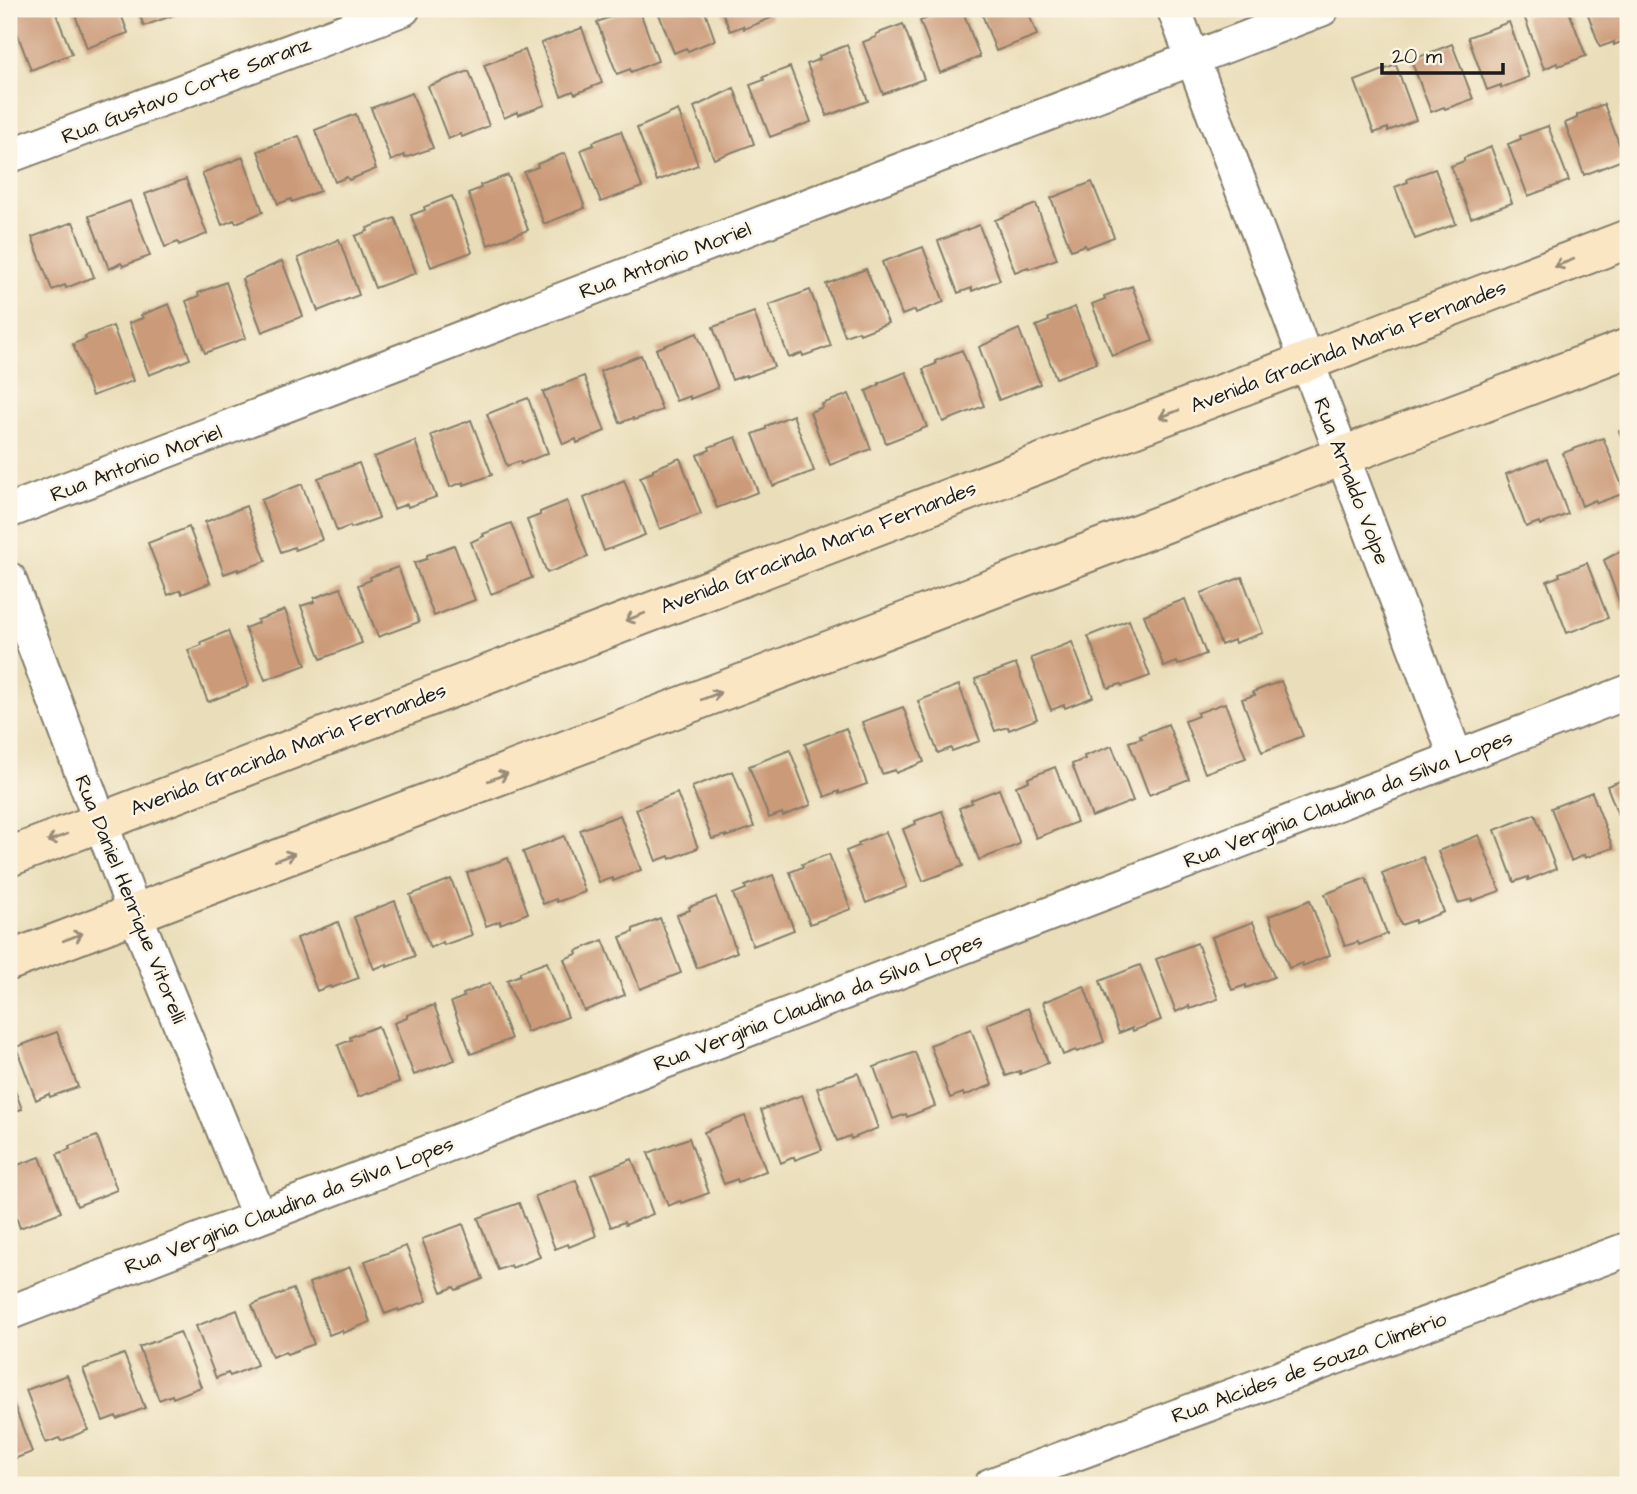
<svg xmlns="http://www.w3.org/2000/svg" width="1637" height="1494" font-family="'Architects Daughter',sans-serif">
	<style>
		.building { fill: #cb9a78 }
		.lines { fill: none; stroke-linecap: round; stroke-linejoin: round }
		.street-casing { stroke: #837d6b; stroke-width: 37 }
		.secondary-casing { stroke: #837d6b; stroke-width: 42 }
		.street { stroke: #fff; stroke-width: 33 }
		.secondary { stroke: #fbe6c4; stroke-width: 38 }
		.oneway { stroke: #978b78 }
		.labels { text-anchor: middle; stroke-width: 5; stroke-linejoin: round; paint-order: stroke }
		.street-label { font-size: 21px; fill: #1c1c1c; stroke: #fcf5e5 }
	</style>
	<rect width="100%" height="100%" fill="#fcf5e5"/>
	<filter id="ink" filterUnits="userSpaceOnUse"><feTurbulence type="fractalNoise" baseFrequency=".0143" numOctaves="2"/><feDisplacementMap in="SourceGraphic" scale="14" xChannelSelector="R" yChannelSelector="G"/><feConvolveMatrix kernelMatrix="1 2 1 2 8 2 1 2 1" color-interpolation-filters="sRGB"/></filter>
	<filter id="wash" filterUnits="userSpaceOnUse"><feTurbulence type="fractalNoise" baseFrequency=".00686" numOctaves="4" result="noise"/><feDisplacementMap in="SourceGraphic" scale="28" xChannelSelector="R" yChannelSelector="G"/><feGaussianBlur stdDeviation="1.57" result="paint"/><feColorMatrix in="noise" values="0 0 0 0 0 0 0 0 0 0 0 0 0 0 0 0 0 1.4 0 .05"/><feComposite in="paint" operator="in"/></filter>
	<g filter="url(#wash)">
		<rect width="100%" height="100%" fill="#eadeba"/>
		<g id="blocks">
			<!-- building -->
			<path class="building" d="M23,9H54L72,54L31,70L11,17L24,12Z
				M73,9H119L128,33L87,48Z
				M137,9H184L185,11L144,26Z
				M631,9H639L658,61L631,72L630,69L617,74L597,22Z
				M657,9H704L715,40L688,51L686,48L674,53Z
				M721,9H768L771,18L744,29L743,26L730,31Z
				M942,9H962L980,57L940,73L920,21L933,16L932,13Z
				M980,9H1027L1037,35L996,51Z
				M1543,9H1568L1586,56L1558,66L1557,63L1544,69L1524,16Z
				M1586,9H1628V39L1614,45V42L1600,47Z
				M1509,22L1529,77L1501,88V85L1487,90L1468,37Z
				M903,24L924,79L883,94L863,42L876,37V34Z
				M582,28L602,83L575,94L573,91L561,96L541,43Z
				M1452,44L1473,99L1445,109L1444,107L1431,112L1411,60Z
				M847,45L868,101L827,116L807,64L820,59L819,56Z
				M525,50L545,105L518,115L517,112L504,118L484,65Z
				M1396,65L1416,120L1388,131V128L1374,133L1355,81Z
				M790,67L811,122L770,137L750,85L764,80L763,77Z
				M469,71L489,126L462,137L460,134L448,139L428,86Z
				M734,88L754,144L714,159L694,107Z
				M412,93L433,148L405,158L404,155L391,161L371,108Z
				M1628,98V120L1621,101Z
				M1604,104L1625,159L1584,175L1565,123L1577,118V115Z
				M678,110L698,165L657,181L637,128Z
				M356,114L376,169L349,180L347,177L335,182L315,130Z
				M1548,126L1569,181L1528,196L1508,144L1521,139L1520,136Z
				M621,131L642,187L601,202L581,150L594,145L593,142Z
				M299,136L320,191L292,202L291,199L278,204L258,151Z
				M1491,147L1512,203L1471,218L1451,166L1464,161V158Z
				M565,153L585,208L544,224L524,172L538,167L537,164Z
				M243,157L263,212L236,223L234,220L222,225L202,173Z
				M1435,169L1456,224L1415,239L1395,187L1408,182L1407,179Z
				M508,175L528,230L488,245L468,193L481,188L480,185Z
				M186,179L207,234L179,245L178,242L165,247L145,194Z
				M1092,182L1114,237L1086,248L1085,245L1071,250L1051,198Z
				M452,196L472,252L431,267L411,215L425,210L424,207Z
				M130,201L150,256L123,266L121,263L109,269L89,216Z
				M1036,204L1057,259L1029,269L1028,267L1015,272L995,220Z
				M395,218L416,273L375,288L355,236L368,231L367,228Z
				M73,222L94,277L66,288L65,285L52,290L32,237Z
				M979,225L1000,280L972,291V288L958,293L938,241Z
				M339,239L359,295L318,311L298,258Z
				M923,247L944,302L916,313L915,310L902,315L882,262Z
				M282,261L303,316L262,332L242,279Z
				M866,269L888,323L860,334L859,331L845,336L826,284Z
				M226,282L246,338L205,353L186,301L199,296L198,293Z
				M1132,286L1153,341L1112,356L1092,304L1105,299L1104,296Z
				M810,290L831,346L803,356L802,353L789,358L769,305Z
				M169,304L190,359L149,375L129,323L143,318L141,315Z
				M1075,307L1097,363L1056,378L1036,326L1049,321L1048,318Z
				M754,312L774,367L746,377V375L732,380L713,327Z
				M113,326L133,381L92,396L73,344L86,339L85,336Z
				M1019,329L1040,384L999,400L979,347Z
				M697,333L718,388L690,399V396L676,401L656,349Z
				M962,350L984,406L943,422L923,369L936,364L935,361Z
				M641,355L662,410L634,420L633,418L620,423L600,371Z
				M906,372L927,427L886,443L866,391L879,385V383Z
				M584,376L605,431L577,443L576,439L563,444L543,392Z
				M849,394L871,449L830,465L810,412L823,407L822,404Z
				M528,398L548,453L521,464L520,461L507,466L487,414Z
				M793,415L814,471L773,486L753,434L766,429V426Z
				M471,420L492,475L464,485V482L450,487L431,435Z
				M1628,428V454L1619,431Z
				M736,437L758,492L717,508L697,455L710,450L709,447Z
				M1603,438L1625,493L1597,503L1595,500L1582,506L1563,453Z
				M415,441L436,497L408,507L407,504L394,509L374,457Z
				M680,458L701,514L660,529L640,477L653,472V469Z
				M1547,459L1568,514L1540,525L1539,522L1526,527L1506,474Z
				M359,463L379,518L351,528L350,526L337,531L318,478Z
				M624,480L645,535L604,551L584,498Z
				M302,484L322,540L295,550L294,547L281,552L261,500Z
				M567,501L588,557L547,573L527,520L540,515V512Z
				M246,506L266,561L238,571V569L224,574L205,522Z
				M511,523L532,578L491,594L471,542L484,536L483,534Z
				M189,527L210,583L182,594L181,590L168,595L148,543Z
				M454,545L475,600L434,616L414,563L427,559V555Z
				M1628,547V610L1623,612L1604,560Z
				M1587,563L1608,618L1567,633L1547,581L1560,576L1559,573Z
				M398,567L419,622L378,637L358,585L371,580L370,577Z
				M1242,577L1263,633L1235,643L1234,640L1221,645L1201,593Z
				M341,588L362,643L321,659L301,606L314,602V598Z
				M1185,599L1206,654L1178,665L1177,662L1164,667L1144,615Z
				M285,610L306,665L265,680L245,628L258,623L257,620Z
				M1129,620L1150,676L1122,686L1121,684L1108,688L1088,636Z
				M228,631L249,686L208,702L188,650L202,645L201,642Z
				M1072,642L1093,697L1065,708L1064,705L1051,710L1031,658Z
				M1016,664L1037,719L1009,730L1008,727L995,731L975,679Z
				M1281,681L1303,736L1262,752L1242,699L1255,695L1253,692Z
				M959,685L980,741L952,751L951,748L938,753L918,701Z
				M1225,703L1246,758L1205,773L1185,721L1198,716L1197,713Z
				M903,707L924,762L896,773L895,770L882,774L862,722Z
				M1168,724L1189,779L1149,795L1129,742L1142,738L1140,735Z
				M846,728L867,784L839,794V791L825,797L805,744Z
				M1112,746L1133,801L1092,817L1072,764L1085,759L1084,756Z
				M790,750L811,805L783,816L782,813L769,818L749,766Z
				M1055,767L1077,822L1036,838L1016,786L1029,781L1028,778Z
				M733,771L754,827L726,837V835L712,839L692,787Z
				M1628,778V841L1607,786Z
				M999,789L1020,844L979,860L959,808L972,803L971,800Z
				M1592,792L1613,848L1585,858L1584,855L1571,861L1551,808Z
				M677,793L698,848L670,859L669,856L656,861L636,809Z
				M942,811L963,866L923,881L903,829L916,824L915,821Z
				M1535,814L1556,869L1528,880V877L1514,882L1495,830Z
				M620,815L641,870L613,881V878L599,882L580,830Z
				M886,832L907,887L866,903L846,851L859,846L858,843Z
				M1479,835L1500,891L1472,901V899L1458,903L1438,851Z
				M564,836L585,892L557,902L556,899L543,904L523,852Z
				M829,854L851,909L810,924L790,872L803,867L802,864Z
				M1423,857L1444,912L1415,923V920L1401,925L1382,873Z
				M508,858L528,913L500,924V921L486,926L467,873Z
				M773,875L794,930L753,946L733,894L746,889L745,886Z
				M1366,878L1387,934L1359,945L1358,942L1345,946L1325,894Z
				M451,879L472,935L444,945L443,942L430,948L410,895Z
				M716,897L737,952L697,968L677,915L690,910L689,907Z
				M1310,900L1330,955L1303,966L1302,963L1289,968L1269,916Z
				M395,901L415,956L387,967V964L374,969L354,917Z
				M660,918L681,973L640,989L620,937L633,932V929Z
				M338,922L359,978L331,988L330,986L317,991L297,938Z
				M1253,922L1274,977L1246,988V985L1232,990L1212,937Z
				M603,940L625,995L584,1011L564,959L577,954L576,951Z
				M1197,943L1218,999L1190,1009L1189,1006L1176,1012L1156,959Z
				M547,962L568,1017L527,1032L507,980L520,975V972Z
				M1140,965L1161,1020L1133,1031L1132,1028L1119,1033L1100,981Z
				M490,983L511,1039L471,1054L451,1002L464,997L463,994Z
				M1084,986L1104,1042L1077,1052L1076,1050L1063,1055L1043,1002Z
				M434,1005L455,1060L414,1075L394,1023L407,1018V1015Z
				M1028,1008L1048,1063L1020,1074V1071L1006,1076L987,1024Z
				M378,1026L399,1082L358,1097L338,1045L351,1040L350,1037Z
				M971,1029L992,1085L964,1096L963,1093L950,1098L930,1045Z
				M57,1032L78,1087L50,1097L49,1094L36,1100L16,1047Z
				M915,1052L935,1106L907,1117L906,1114L893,1119L874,1067Z
				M858,1073L878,1128L851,1139L850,1136L837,1141L817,1088Z
				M9,1075L22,1109L9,1113Z
				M802,1095L822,1150L795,1160L794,1157L781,1163L761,1110Z
				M745,1116L766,1171L738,1182L737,1179L724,1184L704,1132Z
				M97,1136L117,1190L77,1206L57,1154L70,1149L69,1146Z
				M689,1138L709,1193L682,1203L680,1201L668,1206L648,1153Z
				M40,1157L61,1212L20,1228L9,1197V1172L14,1171L12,1167Z
				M632,1159L653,1214L625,1225L624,1222L611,1227L591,1175Z
				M576,1180L596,1236L569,1247L568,1244L555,1249L535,1196Z
				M519,1203L540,1257L512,1268L511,1265L498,1270L478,1218Z
				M463,1224L483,1279L456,1290L454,1287L442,1292L422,1239Z
				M406,1246L427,1301L399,1311L398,1309L385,1314L365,1261Z
				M350,1267L370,1322L343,1333L342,1330L329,1335L309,1283Z
				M293,1289L314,1344L287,1354L285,1352L272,1357L252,1305Z
				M237,1310L257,1365L230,1376L228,1373L216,1378L196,1326Z
				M180,1332L201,1387L173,1398L172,1395L159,1400L139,1347Z
				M124,1354L145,1408L117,1419L116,1416L103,1421L83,1369Z
				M67,1375L88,1430L61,1441L59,1438L46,1443L26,1390Z
				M9,1397H11L32,1452L9,1461Z"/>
		</g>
	</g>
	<g filter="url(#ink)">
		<use href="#blocks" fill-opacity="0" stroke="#837d6b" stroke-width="2"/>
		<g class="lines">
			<!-- street casing -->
			<g class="street-casing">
				<path id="street" d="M1174,9L1456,757
					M9,156L403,9
					M9,511L1322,9
					M9,579L135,914L259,1217
					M9,1313L1628,692
					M991,1485L1628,1249"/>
			</g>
			<!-- secondary casing -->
			<g class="secondary-casing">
				<path id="secondary" d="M9,857L1628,239
					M9,961L1628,348"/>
			</g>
			<!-- street -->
			<use href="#street" class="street"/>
			<!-- secondary -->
			<use href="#secondary" class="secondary"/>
		</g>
		<!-- one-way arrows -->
		<defs><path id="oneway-shaft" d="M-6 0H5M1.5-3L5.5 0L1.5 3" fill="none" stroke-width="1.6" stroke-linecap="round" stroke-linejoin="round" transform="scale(1.75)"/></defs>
		<g class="oneway">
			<use href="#oneway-shaft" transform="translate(1564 263) rotate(159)"/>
			<use href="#oneway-shaft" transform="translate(1169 414) rotate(159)"/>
			<use href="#oneway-shaft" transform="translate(635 617) rotate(159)"/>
			<use href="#oneway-shaft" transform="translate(711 696) rotate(-21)"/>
			<use href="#oneway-shaft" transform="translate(498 777) rotate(-21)"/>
			<use href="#oneway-shaft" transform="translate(57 838) rotate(159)"/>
			<use href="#oneway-shaft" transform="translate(285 857) rotate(-21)"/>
			<use href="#oneway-shaft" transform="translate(73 937) rotate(-21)"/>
		</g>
	</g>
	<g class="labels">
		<!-- street labels -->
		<g class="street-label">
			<text transform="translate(186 90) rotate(-21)" y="7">Rua Gustavo Corte Saranz</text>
			<text transform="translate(665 260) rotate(-21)" y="7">Rua Antonio Moriel</text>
			<text transform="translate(1348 346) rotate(-21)" y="7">Avenida Gracinda Maria Fernandes</text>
			<text transform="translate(136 463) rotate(-21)" y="7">Rua Antonio Moriel</text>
			<text transform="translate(1352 481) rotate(69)" y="7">Rua Arnaldo Volpe</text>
			<text transform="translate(818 547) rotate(-21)" y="7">Avenida Gracinda Maria Fernandes</text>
			<text transform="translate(288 749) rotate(-21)" y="7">Avenida Gracinda Maria Fernandes</text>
			<text transform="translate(1348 799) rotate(-21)" y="7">Rua Verginia Claudina da Silva Lopes</text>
			<text transform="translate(131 899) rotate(68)" y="7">Rua Daniel Henrique Vitorelli</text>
			<text transform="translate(818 1002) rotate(-21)" y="7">Rua Verginia Claudina da Silva Lopes</text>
			<text transform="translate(289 1205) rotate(-21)" y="7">Rua Verginia Claudina da Silva Lopes</text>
			<text transform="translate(1309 1367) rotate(-20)" y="7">Rua Alcides de Souza Climério</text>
		</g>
	</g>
	<!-- margin -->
	<rect width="1637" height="1494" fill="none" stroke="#fcf5e5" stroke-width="35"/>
	<!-- scale -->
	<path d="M1382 63v10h121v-10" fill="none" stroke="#1c1c1c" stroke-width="3.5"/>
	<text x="1392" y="63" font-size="21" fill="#1c1c1c" stroke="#fcf5e5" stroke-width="5" paint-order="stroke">20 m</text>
</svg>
